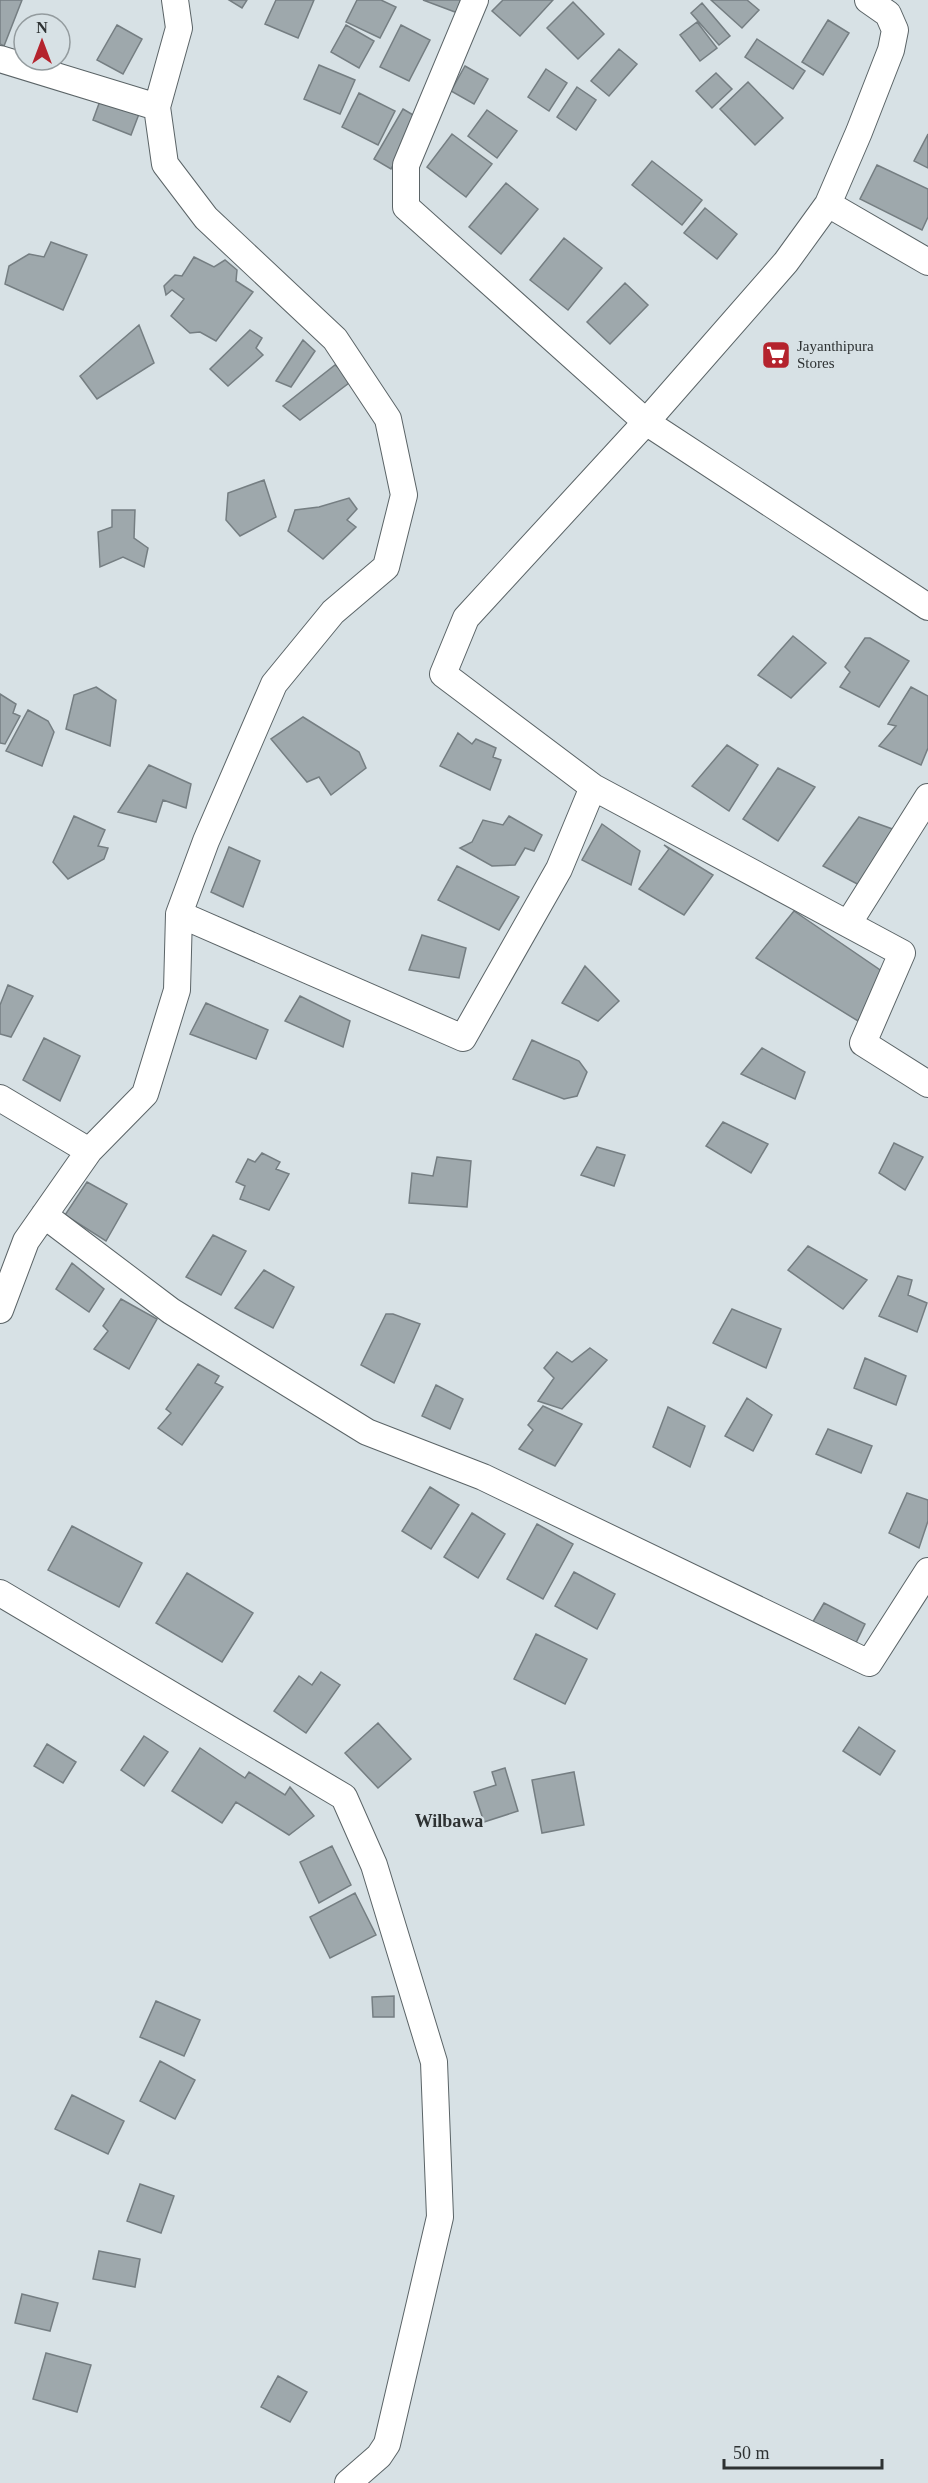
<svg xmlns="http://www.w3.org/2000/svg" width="928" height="2483" font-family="'Times New Roman',serif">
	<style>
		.building { fill: #9ea8ac; stroke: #757e82; stroke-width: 1.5 }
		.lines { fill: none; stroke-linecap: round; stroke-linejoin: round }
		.minor-casing { stroke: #5b6467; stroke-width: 28 }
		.minor { stroke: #fff; stroke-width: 26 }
		.labels { text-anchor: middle; stroke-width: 4.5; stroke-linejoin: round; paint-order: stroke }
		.poi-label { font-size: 15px; fill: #2e3233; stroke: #d7e1e5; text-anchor: start }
		.quarter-label { font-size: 18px; font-weight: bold; fill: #2e3233; stroke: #d7e1e5 }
	</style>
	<rect width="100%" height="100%" fill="#d7e1e5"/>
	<!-- building -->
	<path class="building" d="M0,0H22L4,46L0,44Z
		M229,0H247L242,8Z
		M276,0H314L298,38L265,24Z
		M357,0H381L396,7L380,38L346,22Z
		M423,0H468L463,15Z
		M503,0H553L520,36L492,11Z
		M711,0H747L759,10L742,28Z
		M573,2L604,34L578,59L547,28Z
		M702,3L730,36L719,45L691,13Z
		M828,20L849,33L823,75L802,62Z
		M697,22L717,48L700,61L680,35Z
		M117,25L142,39L123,74L97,60Z
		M346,25L374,41L359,68L331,52Z
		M401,25L430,40L409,81L380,67Z
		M757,39L805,71L793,89L745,57Z
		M619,49L637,64L609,96L591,81Z
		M319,65L355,80L340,114L304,99Z
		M465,66L488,79L474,104L451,91Z
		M546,69L567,83L549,111L528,97Z
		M716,73L732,89L712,108L696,91Z
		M748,82L783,118L755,145L720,109Z
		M577,87L596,100L576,130L557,117Z
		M359,93L395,111L378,145L342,127Z
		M101,98L139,114L131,135L93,120Z
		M403,109L420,119L391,169L374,159Z
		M487,110L517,131L497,158L468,136Z
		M452,134L492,164L466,197L427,167Z
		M928,134V168L914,161Z
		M652,161L702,200L682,225L632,185Z
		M877,165L928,189V217L922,230L860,199Z
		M506,183L538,209L501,254L469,227Z
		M705,208L737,234L717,259L684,233Z
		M564,238L602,268L568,310L530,280Z
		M51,242L87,255L63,310L5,284L9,266L29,254L44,257Z
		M194,257L214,267L225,260L237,270L236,281L253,292L216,341L200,332L190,333L171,316L184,299L172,290L166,295L164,286L175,275L182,276Z
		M625,283L648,305L610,344L587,322Z
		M139,325L154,363L97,399L80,376Z
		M250,330L262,338L256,348L263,355L228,386L210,369Z
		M303,340L315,351L291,387L276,381Z
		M335,365L353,380L300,420L283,406Z
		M264,480L276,517L240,536L226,520L228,493Z
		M349,498L357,509L347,520L356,527L323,559L288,531L295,510L319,507Z
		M112,510H135L134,538L148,548L144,567L123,557L100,567L98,532L112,527Z
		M793,636L826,663L791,698L758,675Z
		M865,638H870L909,661L879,707L840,687L850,672L845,667Z
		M96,687L116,700L110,746L66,729L74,695Z
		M911,687L928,696V748L921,765L879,746L896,726L888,724Z
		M0,694L16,704L13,713L20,716L5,744L0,743Z
		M28,710L48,721L54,732L42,766L6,751Z
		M303,717L359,752L366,768L331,795L319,777L307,782L271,739Z
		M458,733L472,744L476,739L496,748L493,757L501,760L490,790L440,766Z
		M727,745L758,765L729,811L692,786Z
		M149,765L191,784L186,808L163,800L156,822L118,812Z
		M778,768L815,787L778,841L743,819Z
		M74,816L105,830L98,846L108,848L104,859L68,879L53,862Z
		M509,816L542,835L534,851L525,848L515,865L492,866L460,848L472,842L483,820L503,825Z
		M859,817L898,831L863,887L823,866Z
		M602,824L640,851L631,885L582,860Z
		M664,845L713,875L684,915L639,889L669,849Z
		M229,847L260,861L243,907L211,892Z
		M457,866L519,897L499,930L438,900Z
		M794,911L886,974L858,1021L756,958Z
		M422,935L466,948L459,978L409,970Z
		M585,966L619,1001L598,1021L562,1003Z
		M8,985L33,996L11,1037L0,1034V1005Z
		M300,996L350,1021L343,1047L285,1021Z
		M206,1003L268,1030L256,1059L190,1034Z
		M44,1038L80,1056L60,1101L23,1080Z
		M532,1040L579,1061L587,1072L577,1096L564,1099L513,1079Z
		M762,1048L805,1072L795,1099L741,1074Z
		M723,1122L768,1144L751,1173L706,1146Z
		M894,1143L923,1157L905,1190L879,1173Z
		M597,1147L625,1155L614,1186L581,1175Z
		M262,1153L280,1162L276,1169L289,1174L269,1210L240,1199L245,1186L236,1182L248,1159L255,1162Z
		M437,1157L471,1161L467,1207L409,1203L412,1173L433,1176Z
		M87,1182L127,1204L106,1241L65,1215Z
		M213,1235L246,1251L221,1295L186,1277Z
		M808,1246L867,1280L843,1309L788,1270Z
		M72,1263L104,1289L89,1312L56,1289Z
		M264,1270L294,1287L273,1328L235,1308Z
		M898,1276L912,1280L908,1295L927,1303L917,1332L879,1316Z
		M121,1299L157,1319L129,1369L94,1349L108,1331L103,1326Z
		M732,1309L781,1329L766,1368L713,1343Z
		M386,1314H393L420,1324L394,1383L361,1365Z
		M590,1348L607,1360L562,1409L538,1401L554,1378L544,1368L557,1352L572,1362Z
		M865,1358L906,1376L896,1405L854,1388Z
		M198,1364L219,1376L215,1383L223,1387L182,1445L158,1428L171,1413L166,1409Z
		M436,1385L463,1399L450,1429L422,1416Z
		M747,1398L772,1415L753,1451L725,1436Z
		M543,1406L582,1424L555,1466L519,1449L533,1430L528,1425Z
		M668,1407L705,1426L690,1467L653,1447Z
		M828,1429L872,1446L861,1473L816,1454Z
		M430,1487L459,1505L431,1549L402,1531Z
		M907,1493L928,1500V1521L919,1548L889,1533Z
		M472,1513L505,1534L478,1578L444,1557Z
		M537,1524L573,1544L543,1599L507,1579Z
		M72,1526L142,1563L119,1607L48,1570Z
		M574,1572L615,1594L597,1629L555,1606Z
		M187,1573L253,1613L222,1662L156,1623Z
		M824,1603L865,1624L852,1651L808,1630Z
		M536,1634L587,1659L565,1704L514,1679Z
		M321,1672L340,1685L306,1733L274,1711L299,1676L312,1685Z
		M378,1723L411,1759L378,1788L345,1753Z
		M859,1727L895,1751L880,1775L843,1751Z
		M144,1736L168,1752L144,1786L121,1770Z
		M47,1744L76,1762L63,1783L34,1766Z
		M200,1748L245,1778L249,1772L285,1795L290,1787L314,1816L289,1835L236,1802L222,1823L172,1791Z
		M505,1768L518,1811L484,1822L474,1792L496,1785L492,1772Z
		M574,1772L584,1825L542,1833L532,1780Z
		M332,1846L351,1885L319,1903L300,1862Z
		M355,1893L376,1935L330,1958L310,1917Z
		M394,1996V2017H373L372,1997Z
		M156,2001L200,2020L184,2056L140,2037Z
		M160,2061L195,2080L175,2119L140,2101Z
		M72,2095L124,2121L108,2154L55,2129Z
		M140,2184L174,2196L161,2233L127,2221Z
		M99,2251L140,2259L135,2287L93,2279Z
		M22,2294L58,2303L50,2331L15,2323Z
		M46,2353L91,2365L77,2412L33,2399Z
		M278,2376L307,2392L290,2422L261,2407Z"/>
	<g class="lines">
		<!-- minor casing -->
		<g class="minor-casing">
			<path id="minor" d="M868,0L888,14L895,30L891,50L859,132L828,204L786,262L646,422L928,607
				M0,59L157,107
				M828,204L928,262
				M593,787L902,953L863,1043L928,1084
				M179,914L463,1038L559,869L593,787L443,674L466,618L646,422L406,207V165L475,0
				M848,924L928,797
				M0,1098L89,1151
				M44,1215L171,1311L367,1432L483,1477L869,1663L928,1571
				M0,1310L26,1241L89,1151L145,1094L177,990L179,914L206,841L274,684L333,612L386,567L404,495L388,419L335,339L206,218L165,164L157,107L179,28L175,0
				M0,1593L344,1797L374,1865L434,2062L440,2217L387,2444L379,2456L348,2483"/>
		</g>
		<!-- minor -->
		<use href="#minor" class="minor"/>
	</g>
	<!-- icons -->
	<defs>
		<g id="supermarket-square" transform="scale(1.5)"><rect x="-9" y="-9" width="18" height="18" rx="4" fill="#b4232d" stroke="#d7e1e5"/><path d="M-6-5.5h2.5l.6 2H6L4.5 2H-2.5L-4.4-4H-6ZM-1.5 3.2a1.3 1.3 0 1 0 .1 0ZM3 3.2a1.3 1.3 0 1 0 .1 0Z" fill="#fff"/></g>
	</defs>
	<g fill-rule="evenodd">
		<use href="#supermarket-square" x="776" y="355"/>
	</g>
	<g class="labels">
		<!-- poi labels -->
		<g class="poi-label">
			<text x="797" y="351">Jayanthipura<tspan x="797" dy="17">Stores</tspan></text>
		</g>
		<!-- quarter labels -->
		<g class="quarter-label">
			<text x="449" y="1827">Wilbawa</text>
		</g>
	</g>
	<!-- north arrow -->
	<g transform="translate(42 42)"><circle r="28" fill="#d7e1e5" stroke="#939b9e" stroke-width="1.5"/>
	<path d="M0-4.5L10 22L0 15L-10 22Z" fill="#b4232d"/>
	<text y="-9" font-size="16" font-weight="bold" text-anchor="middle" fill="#2e3233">N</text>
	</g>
	<!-- scale -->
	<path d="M724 2459v9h158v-9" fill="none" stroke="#2e3233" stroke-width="3"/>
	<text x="733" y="2459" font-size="18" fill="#2e3233" stroke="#d7e1e5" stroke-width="4.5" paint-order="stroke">50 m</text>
</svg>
